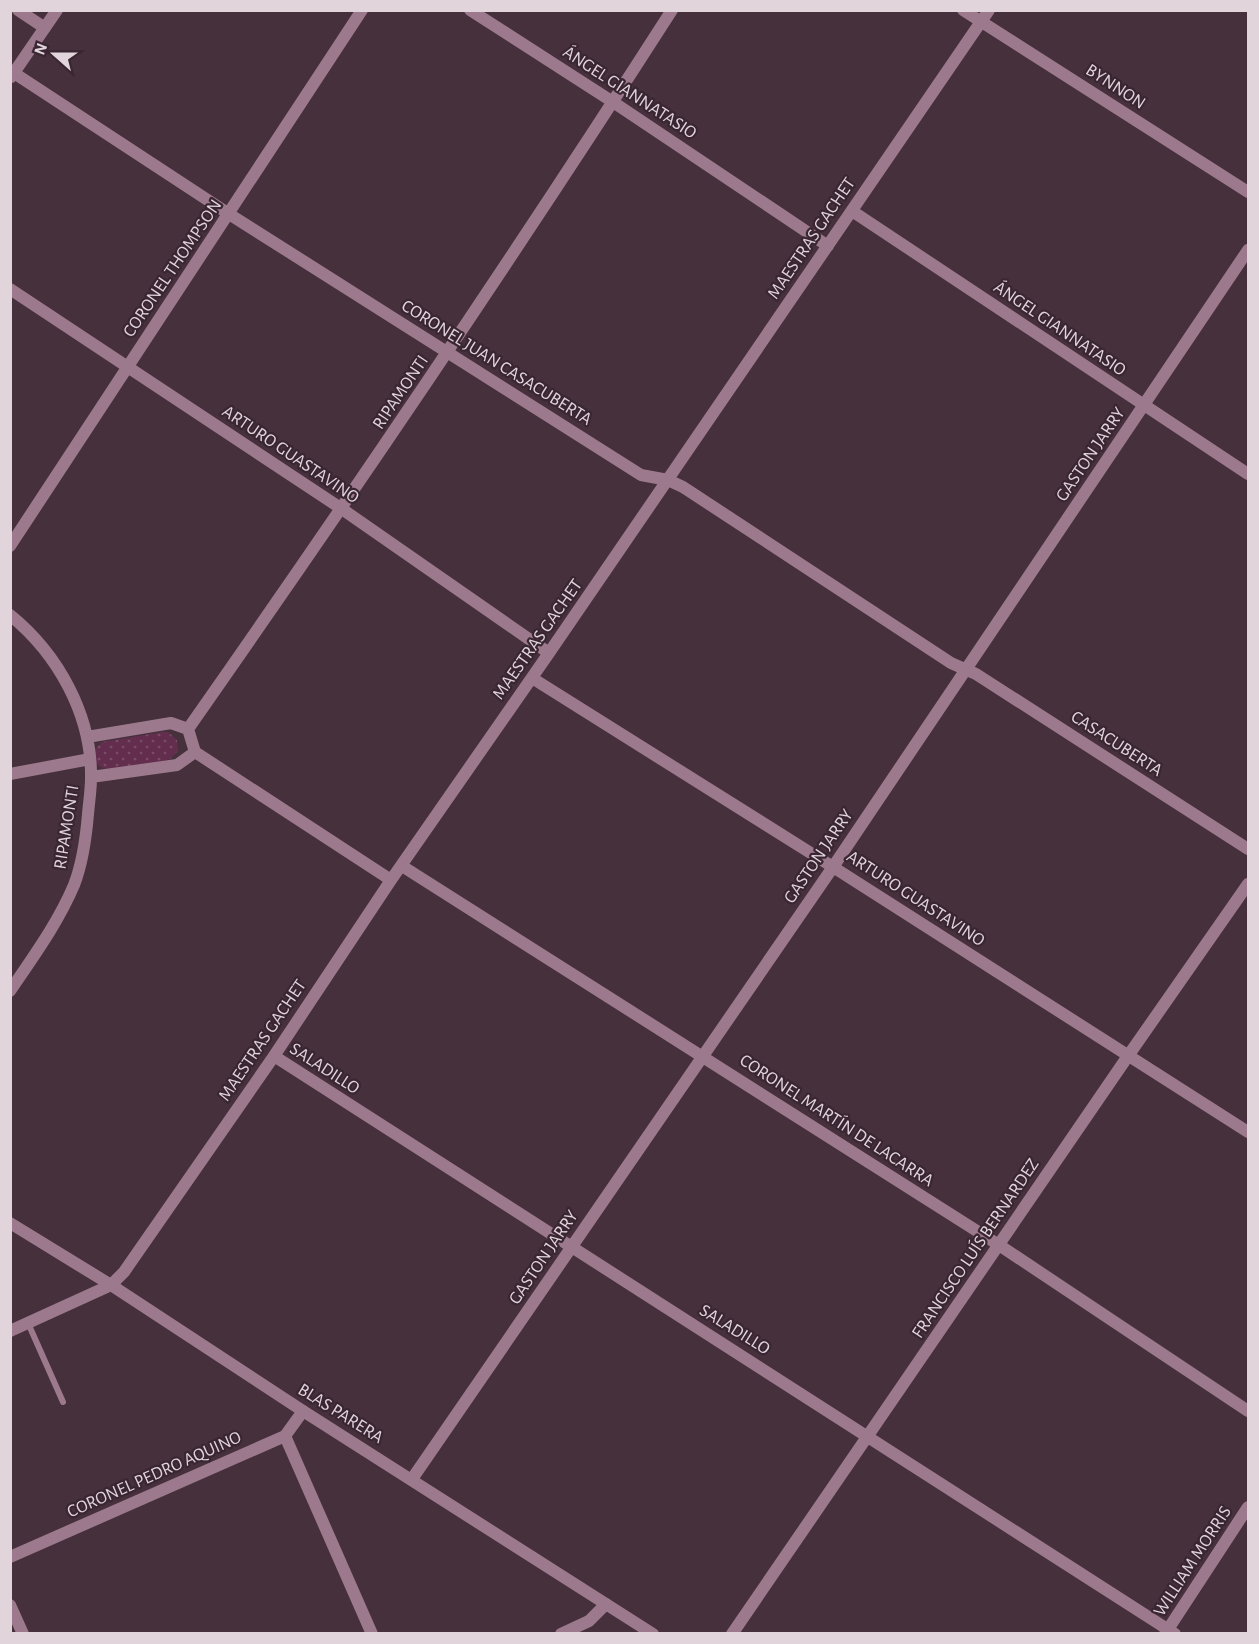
<svg xmlns="http://www.w3.org/2000/svg" width="1259" height="1644" font-family="'Alegreya Sans',sans-serif">
	<style>
		.grass { fill: url(#grass-dots) }
		.lines { fill: none; stroke-linecap: round; stroke-linejoin: round }
		.service { stroke: #9d798d; stroke-width: 6 }
		.minor { stroke: #9d798d; stroke-width: 12 }
		.tertiary { stroke: #9d798d; stroke-width: 12 }
		.labels { text-anchor: middle; stroke-width: 4.5; stroke-linejoin: round; paint-order: stroke }
		.street-label { font-size: 18px; fill: #e1d4db; stroke: #3a2632 }
	</style>
	<defs>
		<pattern id="grass-dots" width="8" height="8" patternUnits="userSpaceOnUse" patternTransform="scale(1.5)"><rect width="8" height="8" fill="#632e4e"/><path d="M2 2h.1M6 6h.1" fill="none" stroke="#794b67" stroke-width="1.8" stroke-linecap="round"/></pattern>
	</defs>
	<rect width="100%" height="100%" fill="#45303c"/>
	<!-- grass -->
	<path class="grass" d="M163,732H168L177,740L178,751L170,759C158,763 110,773 101,767C94,763 95,757 94,750L102,742Z"/>
	<g class="lines">
		<!-- service -->
		<path class="service" d="M28,1323L63,1402"/>
		<!-- minor -->
		<path class="minor" d="M18,10L45,28
			M470,10L613,102L828,246
			M963,10L1248,192
			M14,73L229,214L641,475L668,480L683,487L951,663L976,674L1248,849
			M11,77L57,10
			M852,211L1248,474
			M10,289L342,509L549,653
			M10,546L362,10
			M10,615C58,654 92,715 91,778C91,790 89,802 88,814C86,838 83,862 74,885C58,923 33,957 10,991
			M532,678L833,867L1248,1132
			M188,729C354,492 516,253 672,10
			M188,729L195,752L391,880
			M87,737L171,723L188,729
			M10,774L90,759
			M91,777L177,765L195,752
			M402,866L999,1245L1248,1411
			M274,1056L1175,1634
			M10,1331L111,1285L124,1272L274,1056L391,880L549,653L989,10
			M285,1436L372,1634
			M412,1479L833,867L1248,250
			M10,1557L285,1436L303,1411
			M10,1605L23,1634
			M561,1634L589,1621L606,1604
			M732,1634L1128,1056L1248,884"/>
		<!-- tertiary -->
		<path class="tertiary" d="M10,1223L111,1285L303,1411L653,1634
			M1165,1634L1248,1507"/>
	</g>
	<g class="labels">
		<!-- street labels -->
		<g class="street-label">
			<text transform="translate(1116 86) rotate(33)" y="6">BYNNON</text>
			<text transform="translate(630 92) rotate(33)" y="6">ÁNGEL GIANNATASIO</text>
			<text transform="translate(811 238) rotate(-56)" y="6">MAESTRAS GACHET</text>
			<text transform="translate(172 268) rotate(-56)" y="6">CORONEL THOMPSON</text>
			<text transform="translate(1060 328) rotate(34)" y="6">ÁNGEL GIANNATASIO</text>
			<text transform="translate(497 362) rotate(32)" y="6">CORONEL JUAN CASACUBERTA</text>
			<text transform="translate(400 392) rotate(-56)" y="6">RIPAMONTI</text>
			<text transform="translate(291 454) rotate(34)" y="6">ARTURO GUASTAVINO</text>
			<text transform="translate(1090 454) rotate(-56)" y="6">GASTON JARRY</text>
			<text transform="translate(537 639) rotate(-55)" y="6">MAESTRAS GACHET</text>
			<text transform="translate(1117 743) rotate(33)" y="6">CASACUBERTA</text>
			<text transform="translate(66 827) rotate(-81)" y="6">RIPAMONTI</text>
			<text transform="translate(818 856) rotate(-56)" y="6">GASTON JARRY</text>
			<text transform="translate(916 898) rotate(33)" y="6">ARTURO GUASTAVINO</text>
			<text transform="translate(262 1040) rotate(-56)" y="6">MAESTRAS GACHET</text>
			<text transform="translate(325 1068) rotate(33)" y="6">SALADILLO</text>
			<text transform="translate(837 1120) rotate(33)" y="6">CORONEL MARTÍN DE LACARRA</text>
			<text transform="translate(975 1248) rotate(-56)" y="6">FRANCISCO LUÍS BERNARDEZ</text>
			<text transform="translate(543 1257) rotate(-56)" y="6">GASTON JARRY</text>
			<text transform="translate(735 1329) rotate(32)" y="6">SALADILLO</text>
			<text transform="translate(341 1413) rotate(32)" y="6">BLAS PARERA</text>
			<text transform="translate(154 1474) rotate(-24)" y="6">CORONEL PEDRO AQUINO</text>
			<text transform="translate(1192 1561) rotate(-57)" y="6">WILLIAM MORRIS</text>
		</g>
	</g>
	<!-- border -->
	<rect width="1259" height="1644" fill="none" stroke="#e1d4db" stroke-width="24"/>
	<!-- north arrow -->
	<g transform="translate(54 54) rotate(291)" stroke="#3a2632" stroke-width="4.5" paint-order="stroke">
	<path d="M0-4.5L10 22L0 15L-10 22Z" fill="#e1d4db"/>
	<text y="-9" font-size="16" font-weight="bold" text-anchor="middle" fill="#e1d4db">N</text>
	</g>
</svg>
